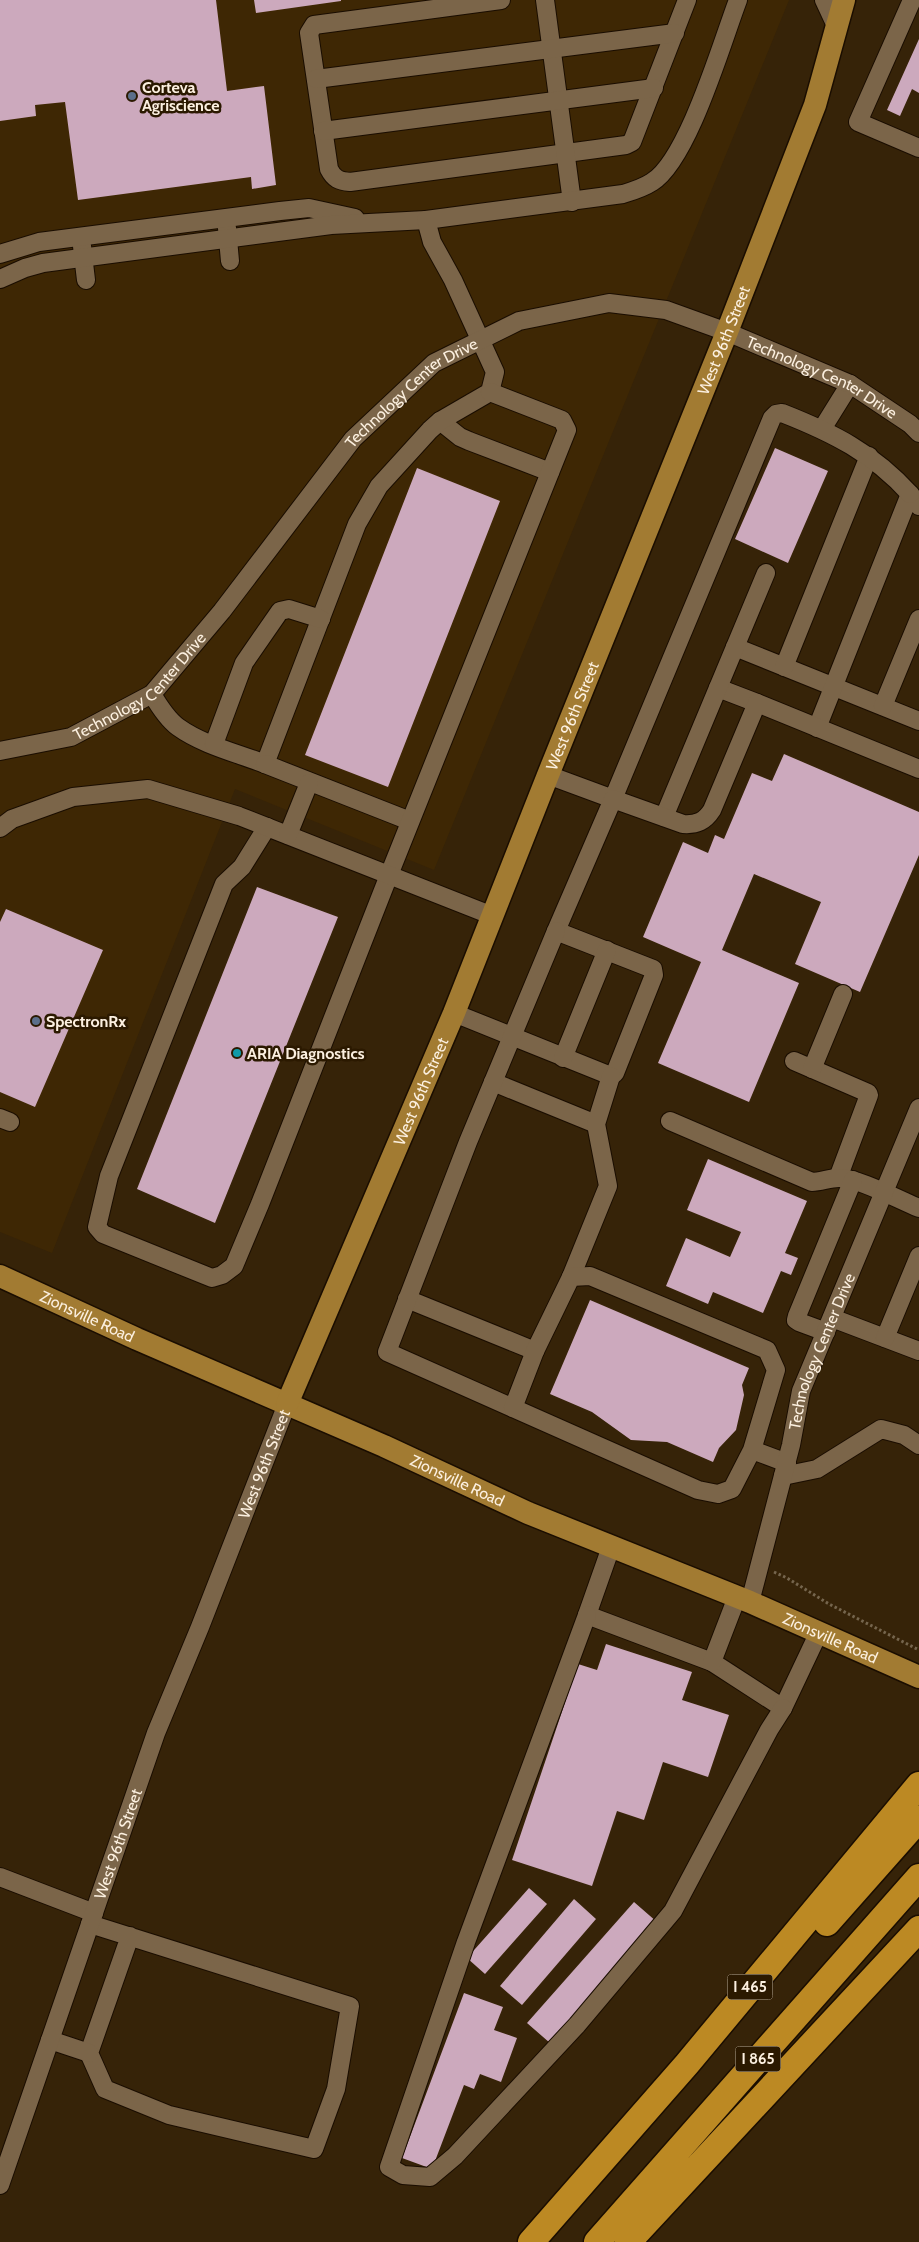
<svg xmlns="http://www.w3.org/2000/svg" width="919" height="2242" font-family="Cabin,sans-serif">
	<style>
		.built { fill: #3e2704 }
		.building { fill: #cca9bd }
		.lines { fill: none; stroke-linecap: round; stroke-linejoin: round }
		.minor-casing { stroke: #1a0d00; stroke-width: 20 }
		.major-casing { stroke: #1a0d00; stroke-width: 25 }
		.highway-casing { stroke: #1a0d00; stroke-width: 29 }
		.path { stroke: #75654d; stroke-width: 3; stroke-dasharray: 2.5 2.5; stroke-linecap: butt }
		.minor { stroke: #7b6549; stroke-width: 18 }
		.major { stroke: #a27b32; stroke-width: 22 }
		.highway { stroke: #bc8923; stroke-width: 26 }
		.service-dot { fill: #5c6f8a; stroke: #2b1900; stroke-width: 2 }
		.culture-dot { fill: #0f9aa8; stroke: #2b1900; stroke-width: 2 }
		.labels { text-anchor: middle; stroke-width: 5; stroke-linejoin: round; paint-order: stroke }
		.shield { fill: #2b1900; stroke: #bdb09d; stroke-width: 1 }
		.shield-label { font-size: 15px; font-weight: bold; fill: #fcf0e0 }
		.poi-label { font-size: 16px; font-weight: bold; fill: #fcf0e0; stroke: #2b1900; text-anchor: start }
		.street-label { font-size: 16px; fill: #fcf0e0; stroke: #2b1900 }
	</style>
	<rect width="100%" height="100%" fill="#362308"/>
	<!-- built -->
	<path class="built" d="M0,0H789L434,870L235,789L52,1253L0,1232Z"/>
	<!-- building -->
	<path class="building" d="M0,0H216L227,91L264,86L276,185L252,189L251,177L78,200L65,102L35,105L36,116L0,121Z
		M254,0H341V1L256,13Z
		M919,39V93L912,89L900,116L887,110Z
		M775,448L828,471L788,563L735,539Z
		M417,468L500,501L388,787L305,755Z
		M784,754L919,812V855L860,992L795,964L821,902L754,874L722,950L799,983L749,1102L658,1063L701,962L643,937L683,842L708,853L715,835L724,839L752,773L772,781Z
		M257,887L338,917L215,1223L137,1189Z
		M6,909L103,950L35,1107L0,1092V922Z
		M708,1159L807,1201L785,1253L798,1258L791,1275L781,1271L763,1313L713,1292L708,1304L666,1286L686,1238L730,1257L741,1232L687,1210Z
		M590,1300L749,1368L742,1385L744,1395L736,1430L719,1448L713,1462L667,1442L631,1440L592,1412L550,1394Z
		M606,1644L692,1672L682,1700L729,1715L708,1777L663,1762L644,1820L617,1811L592,1886L512,1860L578,1664L597,1670Z
		M529,1888L547,1904L485,1974L467,1958Z
		M574,1899L596,1919L522,2005L500,1986Z
		M634,1902L657,1922L550,2043L527,2023Z
		M464,1993L503,2007L494,2030L517,2038L501,2082L480,2074L474,2089L464,2085L432,2169L402,2158Z"/>
	<g class="lines">
		<!-- minor casing -->
		<g class="minor-casing">
			<g id="minor">
				<path d="M501,0L314,25L309,33L329,169C334,179 339,181 350,182L626,145L632,142L687,0"/>
				<path d="M545,0L572,202"/>
				<path d="M824,0L837,28"/>
				<path d="M912,0L858,122L919,148"/>
				<path d="M316,79L675,33"/>
				<path d="M323,131L654,88"/>
				<path d="M227,228L230,261"/>
				<path d="M82,246L86,280"/>
				<path d="M0,254L39,242L280,211L309,208L355,218"/>
				<path d="M0,279L25,268L43,263L331,225L426,220"/>
				<path d="M440,421L460,437L469,441L550,472"/>
				<path d="M822,429L850,384"/>
				<path d="M735,647L919,721"/>
				<path d="M784,667L869,456"/>
				<path d="M718,688L757,703"/>
				<path d="M152,694C159,706 167,719 178,727C203,745 237,753 265,764L357,524L379,486L430,430L440,421L490,392L495,372L453,280L432,242L426,220L623,194C633,191 643,188 652,182C688,160 722,42 738,0"/>
				<path d="M883,706L919,619"/>
				<path d="M817,728L910,494L919,506"/>
				<path d="M214,744L244,663L280,611L289,609L321,619"/>
				<path id="s1" d="M0,751L71,737L152,694L222,611L353,439L434,363L519,321L609,303L666,310L727,332L850,384L910,424L919,433"/>
				<path d="M265,764L410,821"/>
				<path d="M548,775L613,799L772,418L776,414L782,413C833,433 873,453 910,494"/>
				<path d="M664,817L766,573"/>
				<path d="M267,827L242,867L224,884L109,1176L97,1227L103,1234L212,1278L222,1275L234,1266L260,1204L389,875L567,430L562,420L490,392"/>
				<path d="M0,828L12,819L73,797L148,789L239,816L493,916"/>
				<path d="M288,835L309,783"/>
				<path d="M454,1013L611,1076L615,1073L654,975L653,969L556,931L613,799L683,824C697,825 705,821 712,810L757,703L919,769"/>
				<path d="M563,1058L607,950"/>
				<path d="M794,1061L868,1093L869,1095L838,1178"/>
				<path d="M812,1069L843,994"/>
				<path d="M493,1082L596,1124"/>
				<path d="M0,1118L10,1122"/>
				<path d="M670,1121L812,1182C821,1182 829,1178 839,1178C859,1178 899,1200 919,1208"/>
				<path d="M571,1277L608,1186L596,1124L611,1076"/>
				<path d="M407,1299L535,1351"/>
				<path d="M832,1318L919,1351"/>
				<path d="M826,1332L799,1322L796,1320L797,1316L853,1180"/>
				<path d="M885,1338L919,1256"/>
				<path d="M513,1408L387,1352L468,1142L556,931"/>
				<path d="M752,1450L732,1489L718,1494L698,1490L513,1408L535,1351L571,1277L590,1276L767,1350L776,1370L752,1450L787,1463"/>
				<path d="M783,1476L817,1469L881,1429L904,1435L919,1445"/>
				<path d="M611,1547L587,1615L712,1662L783,1708L819,1632"/>
				<path id="s2" d="M750,1602L791,1445L801,1391L919,1108"/>
				<path d="M587,1615L466,1942L389,2167L403,2175L430,2177L455,2156L577,2025L673,1911L769,1730L783,1708"/>
				<path d="M712,1662L737,1597"/>
				<path d="M0,1877L94,1913"/>
				<path d="M90,1924L350,2006L336,2089L314,2149L169,2115L105,2089L89,2053L130,1936"/>
				<path d="M50,2040L89,2053"/>
				<path id="s3" d="M0,2185L156,1733L200,1627L287,1404"/>
			</g>
		</g>
		<!-- major casing -->
		<g class="major-casing">
			<g id="major">
				<path id="s4" d="M0,1276L137,1339L384,1446L528,1513L750,1602L919,1677"/>
				<path id="s5" d="M287,1404L454,1013L548,775L727,332L815,105L844,0"/>
			</g>
		</g>
		<!-- highway casing -->
		<g class="highway-casing">
			<path id="highway" d="M827,1923L919,1819
				M531,2242L687,2064L919,1785
				M597,2242L919,1877
				M628,2242L919,1929"/>
		</g>
		<!-- path -->
		<path class="path" d="M774,1572L787,1578L829,1604L919,1650"/>
		<!-- minor -->
		<use href="#minor" class="minor"/>
		<!-- major -->
		<use href="#major" class="major"/>
		<!-- highway -->
		<use href="#highway" class="highway"/>
	</g>
	<!-- markers -->
	<g class="service-dot">
		<circle cx="132" cy="96" r="5"/>
		<circle cx="36" cy="1021" r="5"/>
	</g>
	<circle class="culture-dot" cx="237" cy="1053" r="5"/>
	<g class="labels">
		<!-- shield labels -->
		<g class="shield">
			<rect x="727.5" y="1974.5" width="45" height="25" rx="4"/>
			<rect x="735.5" y="2046.5" width="45" height="25" rx="4"/>
		</g>
		<g class="shield-label">
			<text x="750" y="1992">I 465</text>
			<text x="758" y="2064">I 865</text>
		</g>
		<!-- poi labels -->
		<g class="poi-label">
			<text x="142" y="93">Corteva<tspan x="142" dy="18">Agriscience</tspan></text>
			<text x="46" y="1027">SpectronRx</text>
			<text x="247" y="1059">ARIA Diagnostics</text>
		</g>
		<!-- street labels -->
		<g class="street-label">
			<text dy="6" stroke="none"><textPath href="#s5" startOffset="1150">West 96th Street</textPath></text>
			<text dy="6" stroke="none"><textPath href="#s1" startOffset="1014">Technology Center Drive</textPath></text>
			<text dy="6" stroke="none"><textPath href="#s1" startOffset="564">Technology Center Drive</textPath></text>
			<text dy="6" stroke="none"><textPath href="#s1" startOffset="159">Technology Center Drive</textPath></text>
			<text dy="6" stroke="none"><textPath href="#s5" startOffset="745">West 96th Street</textPath></text>
			<text dy="6" stroke="none"><textPath href="#s5" startOffset="340">West 96th Street</textPath></text>
			<text dy="6" stroke="none"><textPath href="#s4" startOffset="96">Zionsville Road</textPath></text>
			<text dy="6" stroke="none"><textPath href="#s2" startOffset="261">Technology Center Drive</textPath></text>
			<text dy="6" stroke="none"><textPath href="#s3" startOffset="768">West 96th Street</textPath></text>
			<text dy="6" stroke="none"><textPath href="#s4" startOffset="501">Zionsville Road</textPath></text>
			<text dy="6" stroke="none"><textPath href="#s4" startOffset="906">Zionsville Road</textPath></text>
			<text dy="6" stroke="none"><textPath href="#s3" startOffset="361">West 96th Street</textPath></text>
		</g>
	</g>
</svg>
